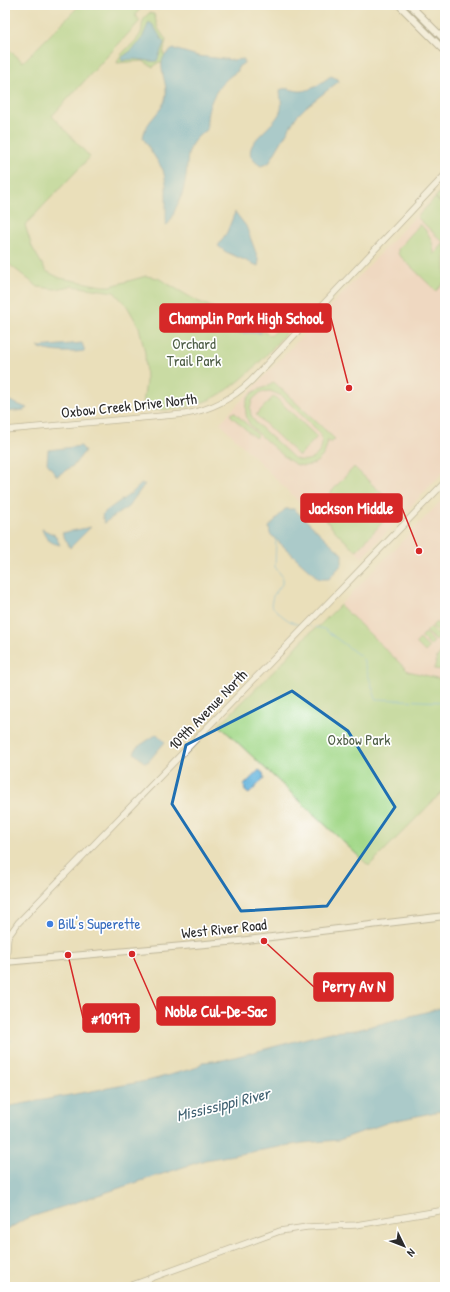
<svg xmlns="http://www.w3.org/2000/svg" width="450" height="1292" font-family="'Patrick Hand',sans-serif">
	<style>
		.built { fill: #f7d0c9 }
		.green { fill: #a2d888; stroke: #66825a; fill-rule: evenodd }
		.water { fill: #60b2db; stroke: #466e83 }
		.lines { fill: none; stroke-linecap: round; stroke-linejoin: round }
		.stream { stroke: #60b2db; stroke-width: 1 }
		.tertiary-casing { stroke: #8a8572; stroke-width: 7 }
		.secondary-casing { stroke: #8a8572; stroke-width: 8 }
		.tertiary { stroke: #fff; stroke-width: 5.5 }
		.secondary { stroke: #fff; stroke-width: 6 }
		.marked { fill: none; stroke: #1f6fb2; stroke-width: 3; stroke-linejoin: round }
		.shop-dot { fill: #3f7fe0; stroke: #fff; stroke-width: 1.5 }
		.labels { text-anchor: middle; stroke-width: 3.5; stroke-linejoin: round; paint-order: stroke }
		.park-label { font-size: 15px; fill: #4f5f47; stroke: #fff }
		.street-label { font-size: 15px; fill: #2b2b2b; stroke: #fff }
		.shop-label { font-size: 15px; fill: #366cbe; stroke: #fff; text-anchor: start }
		.water-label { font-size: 16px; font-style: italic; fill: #406171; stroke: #fff }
		.leader { fill: none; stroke: #d62828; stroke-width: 1.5 }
		.callout-dot { fill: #d62828; stroke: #fff; stroke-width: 1.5 }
		.callout { fill: #d62828; stroke: #d62828; stroke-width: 1.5 }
		.callout-label { font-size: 16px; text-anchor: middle; font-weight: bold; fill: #fff }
	</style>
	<rect width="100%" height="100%" fill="#fff"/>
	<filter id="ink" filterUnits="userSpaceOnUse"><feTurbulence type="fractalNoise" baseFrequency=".025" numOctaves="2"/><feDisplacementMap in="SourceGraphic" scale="8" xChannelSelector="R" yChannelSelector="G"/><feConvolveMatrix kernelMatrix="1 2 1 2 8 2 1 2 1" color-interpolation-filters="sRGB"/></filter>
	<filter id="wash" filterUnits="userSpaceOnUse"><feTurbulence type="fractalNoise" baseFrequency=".012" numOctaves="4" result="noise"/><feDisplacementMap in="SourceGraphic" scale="16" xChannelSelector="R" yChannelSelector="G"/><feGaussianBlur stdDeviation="0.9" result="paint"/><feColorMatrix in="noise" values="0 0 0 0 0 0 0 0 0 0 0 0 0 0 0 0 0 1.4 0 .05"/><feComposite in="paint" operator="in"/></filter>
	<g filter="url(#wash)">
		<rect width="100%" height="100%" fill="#eadfba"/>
		<!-- built -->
		<path class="built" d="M445,185V470L363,557H361L326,522L323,511H308L220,423Z
			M445,497V680L408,671L340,605Z"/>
		<!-- green -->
		<path class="green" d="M80,5H144L135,15L140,21L52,116L90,157L25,225L32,247L46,271L60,278L102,286H111L146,276L158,278L197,301L248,322L271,336L288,319L293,322V325C263,358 236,395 191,406C175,410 158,410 142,411L146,382L145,353L139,327L127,306L114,292L72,286L55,289L38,287L5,261V46L23,62Z
			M149,13L154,14L158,28L166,40L163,54L166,55L162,64L159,62L153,67L143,61L117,63C120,51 133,46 139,36C145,28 138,23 149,13Z
			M445,187V206L435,197Z
			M435,198L445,208V244L417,217Z
			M420,224C429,233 434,242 434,255L443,244L445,245V281L436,291L398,254V249Z
			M274,382L335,439L331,443L327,440C328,457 312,471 295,464C288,461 253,430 249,423C246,418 244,407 247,400C253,387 266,390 274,382ZM270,391L282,396L319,432C329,449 312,467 294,458L256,423L251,415L250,408L253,399L261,392Z
			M274,396L317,437L299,456L256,415Z
			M234,412L258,435L255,438L230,415Z
			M354,467L393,504L394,510L356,551C311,509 313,511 354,467Z
			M340,605L408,671L445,680V789L369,866L219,725L281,664L307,635L320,625Z
			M436,622L445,630L441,635L432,626Z
			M431,627L440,636L436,641L426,632Z
			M425,633L434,642L430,646L421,637Z
			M420,639L429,648L425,652L416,643Z
			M445,647V670L434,669L437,657Z"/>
		<!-- water -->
		<path class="water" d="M149,22L153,25L164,43L157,61C151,63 136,56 122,61L121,58L132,50L141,41Z
			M174,49L198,56L233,60L244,59V63L238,67V71C217,83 205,106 207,130C180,147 191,161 184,187C183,195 178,203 175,210C173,216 171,222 166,226V183L163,170L143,138C145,119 164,113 166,95C168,80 151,58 174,49Z
			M331,76L338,79V82L306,107L296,117L269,163L261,166C231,148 273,130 280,112C283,105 280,97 280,90C286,86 295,92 302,91C316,89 321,82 331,76Z
			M235,212L246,226L259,261L258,266L226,252L218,246L227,232Z
			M222,312L245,320L262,333H230L226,329Z
			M82,343L85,351C73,353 48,353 38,347Z
			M5,399L27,408L24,410L5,412Z
			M81,446L85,451L74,465L57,476L47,463L48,450Z
			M141,484H145L128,507L104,523L102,515C114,503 130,497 141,484Z
			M285,509H294L342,554V564L329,579H319L270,534L269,527Z
			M91,527L70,548L62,533Z
			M42,529L55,535L60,545C50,543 45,539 42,529Z
			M157,734L165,742L148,762H144L134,753L136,748Z
			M259,770L263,773L264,778L249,794L245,791L244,785Z
			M445,1007V1110L389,1122L339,1140L303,1143L205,1160L25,1219L5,1231V1107L151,1080L195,1068L203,1062L223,1060L330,1032L356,1030Z"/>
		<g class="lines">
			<!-- stream -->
			<path class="stream" d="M276,539L275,567L282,576V584L273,596L271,605C280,614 287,622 300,625
				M310,626L311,627
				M315,627L324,629L360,656
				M363,659L376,699L445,702
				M5,1039L12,1041"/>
		</g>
	</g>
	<g filter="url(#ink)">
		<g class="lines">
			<!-- tertiary casing -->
			<g class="tertiary-casing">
				<path id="tertiary" d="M5,430L185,414C211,410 232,399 251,381L445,175
					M6,962L8,937L18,923L445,482
					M127,1287L280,1231L307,1227L356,1225L445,1210"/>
			</g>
			<!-- secondary casing -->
			<g class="secondary-casing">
				<path id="secondary" d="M399,5L445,51
					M410,5L445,40
					M5,962L239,941L445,916"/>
			</g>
			<!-- tertiary -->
			<use href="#tertiary" class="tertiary"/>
			<!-- secondary -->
			<use href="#secondary" class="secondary"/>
		</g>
	</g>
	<!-- marked area -->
	<path d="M0 0H450V1292H0ZM292,691L348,731L395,807L327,906L241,911L172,804L186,745Z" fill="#eadfba" fill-opacity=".55" fill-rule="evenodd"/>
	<path class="marked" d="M292,691L348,731L395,807L327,906L241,911L172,804L186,745Z"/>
	<!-- markers -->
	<circle class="shop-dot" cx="50" cy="924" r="4"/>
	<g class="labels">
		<!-- park labels -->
		<g class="park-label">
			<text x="194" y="349">Orchard<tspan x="194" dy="17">Trail Park</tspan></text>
			<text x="359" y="745">Oxbow Park</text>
		</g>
		<!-- street labels -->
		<g class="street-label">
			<text transform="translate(129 406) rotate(-6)" y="5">Oxbow Creek Drive North</text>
			<text transform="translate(208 710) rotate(-46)" y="5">109th Avenue North</text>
			<text transform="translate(224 929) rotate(-6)" y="5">West River Road</text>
		</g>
		<!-- shop labels -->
		<g class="shop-label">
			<text x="58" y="929">Bill's Superette</text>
		</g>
		<!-- water labels -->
		<g class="water-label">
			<text transform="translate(223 1104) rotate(-14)" y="6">Mississippi River</text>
		</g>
	</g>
	<!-- callouts -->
	<path class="leader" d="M349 388L331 318M419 551L402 508M264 941L314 987M132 954L157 1011M68 955L83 1018"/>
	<g class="callout-dot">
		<circle cx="349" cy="388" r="4"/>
		<circle cx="419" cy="551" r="4"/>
		<circle cx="264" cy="941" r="4"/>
		<circle cx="132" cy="954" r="4"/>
		<circle cx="68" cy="955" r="4"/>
	</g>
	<g class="callout">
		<rect x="160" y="304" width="171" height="28" rx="4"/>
		<rect x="301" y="494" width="101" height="28" rx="4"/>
		<rect x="314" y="973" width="79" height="28" rx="4"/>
		<rect x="157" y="997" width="118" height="28" rx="4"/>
		<rect x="83" y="1004" width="56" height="28" rx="4"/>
	</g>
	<g class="callout-label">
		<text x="246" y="324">Champlin Park High School</text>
		<text x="351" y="514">Jackson Middle</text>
		<text x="354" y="992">Perry Av N</text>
		<text x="216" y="1017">Noble Cul-De-Sac</text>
		<text x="111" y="1024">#10917</text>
	</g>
	<!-- margin -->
	<rect width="450" height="1292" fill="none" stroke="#fff" stroke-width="20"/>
	<!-- north arrow -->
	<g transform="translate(404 1246) rotate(133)" stroke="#ffffff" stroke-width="3" paint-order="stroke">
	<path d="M0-3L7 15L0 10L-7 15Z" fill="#2b2b2b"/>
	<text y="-6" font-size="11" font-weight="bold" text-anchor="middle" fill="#2b2b2b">N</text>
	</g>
</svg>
